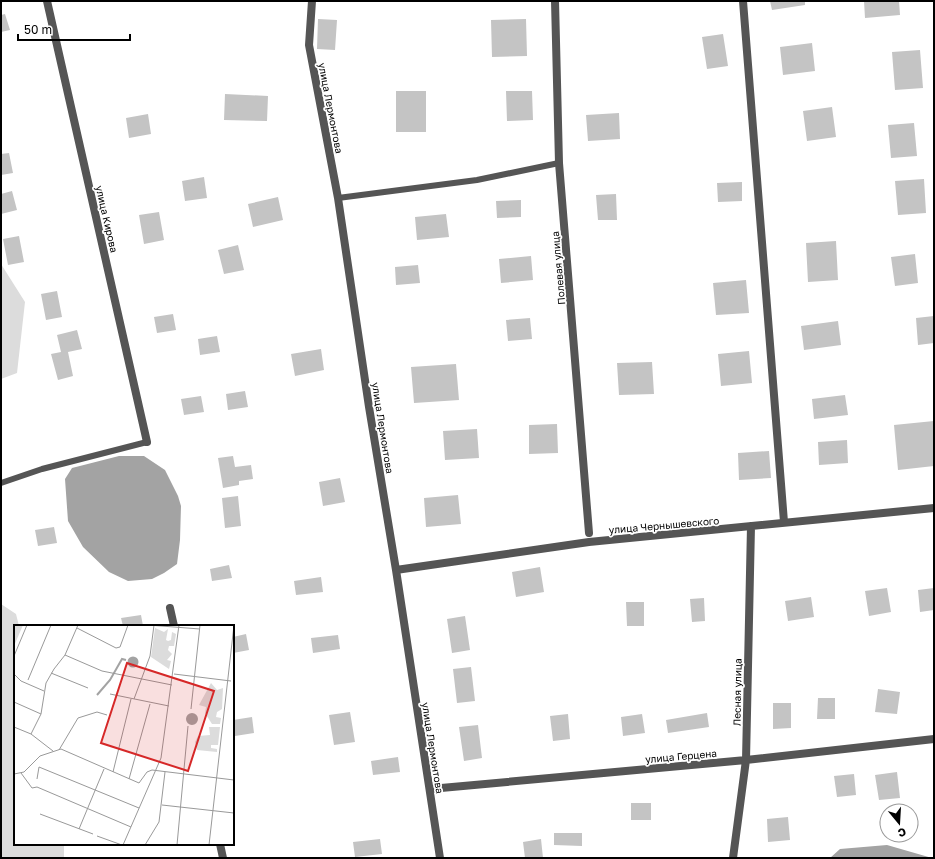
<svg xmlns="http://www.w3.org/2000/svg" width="935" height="859" font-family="'Golos Text',sans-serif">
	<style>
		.green { fill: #dcdcdc }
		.water { fill: #a3a3a3 }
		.building { fill: #c4c4c4 }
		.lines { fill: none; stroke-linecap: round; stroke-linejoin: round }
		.lane { stroke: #555; stroke-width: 6 }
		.street { stroke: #555; stroke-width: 8 }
		.labels { text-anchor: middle; stroke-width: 3.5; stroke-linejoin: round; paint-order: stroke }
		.street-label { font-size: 10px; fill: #000; stroke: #fff }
		.inset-river { fill: none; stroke: #a3a3a3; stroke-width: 2 }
		.inset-road { fill: none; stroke: #999; stroke-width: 1 }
		.view { fill: #d62828; fill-opacity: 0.15; stroke: #d62828; stroke-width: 2 }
		.inset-edge { fill: none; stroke: #000; stroke-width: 2 }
	</style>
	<rect width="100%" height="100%" fill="#fff"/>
	<!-- green -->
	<path class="green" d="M1,264L25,302L17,373L1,379Z
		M1,604L16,614L19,626H15V844H64V858H1Z"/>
	<!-- water -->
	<path class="water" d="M119,456H144L165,470L178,496L181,506L180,540L177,564L164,573L152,579L128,581L109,572L83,547L68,521L65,479L72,468Z
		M887,845L932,858H830L840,849Z"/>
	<!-- building -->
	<path class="building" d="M770,1H805V5L772,10Z
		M864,1H899L900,15L865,18Z
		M5,14L10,30L1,32V15Z
		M318,19L337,20L335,50L317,49Z
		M526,19L527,56L492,57L491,20Z
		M723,34L728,66L707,69L702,37Z
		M812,43L815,71L783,75L780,47Z
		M920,50L923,88L895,90L892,52Z
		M396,91H426V132H396Z
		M506,91H532L533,120L507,121Z
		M225,94L268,96L267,121L224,120Z
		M832,107L836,137L807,141L803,111Z
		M619,113L620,139L588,141L586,115Z
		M148,114L151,134L129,138L126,118Z
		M914,123L917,156L891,158L888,125Z
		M9,153L13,173L1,175V154Z
		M204,177L207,198L185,201L182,181Z
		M924,179L926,213L898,215L895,181Z
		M742,182V201L718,202L717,183Z
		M12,191L17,210L1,214V194Z
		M616,194L617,220H598L596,195Z
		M278,197L283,220L253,227L248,204Z
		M521,200V217L497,218L496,201Z
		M159,212L164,240L144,244L139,215Z
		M446,214L449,237L417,240L415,217Z
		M19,236L24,262L8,265L3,239Z
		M836,241L838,280L808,282L806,243Z
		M238,245L244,270L224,274L218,250Z
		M915,254L918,283L895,286L891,257Z
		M531,256L533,280L501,283L499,259Z
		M418,265L420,283L396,285L395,267Z
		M746,280L749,313L716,315L713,283Z
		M57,291L62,317L46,320L41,294Z
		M173,314L176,330L157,333L154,317Z
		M934,316V343L918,345L916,318Z
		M530,318L532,339L508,341L506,320Z
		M838,321L841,345L804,350L801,326Z
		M77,330L82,349L68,352L73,376L58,380L51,354L61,352L57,335Z
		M217,336L220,352L200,355L198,339Z
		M321,349L324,370L295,376L291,354Z
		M749,351L752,383L721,386L718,354Z
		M652,362L654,394L619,395L617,363Z
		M456,364L459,400L414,403L411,367Z
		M245,391L248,407L228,410L226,394Z
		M845,395L848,415L814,419L812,399Z
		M201,396L204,412L184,415L181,399Z
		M934,421V466L898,470L894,425Z
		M557,424L558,453L529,454V425Z
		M477,429L479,458L445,460L443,431Z
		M847,440L848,463L819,465L818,442Z
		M769,451L771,478L739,480L738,453Z
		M233,456L235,467L251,465L253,479L239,481V485L223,488L218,458Z
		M340,478L345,502L323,506L319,482Z
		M458,495L461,524L426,527L424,498Z
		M238,496L241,526L225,528L222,498Z
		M54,527L57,543L38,546L35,530Z
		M229,565L232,578L212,581L210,569Z
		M540,567L544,592L516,597L512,572Z
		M321,577L323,592L296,595L294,581Z
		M887,588L891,612L869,616L865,591Z
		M934,588V610L920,612L918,590Z
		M811,597L814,617L788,621L785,601Z
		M704,598L705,621L692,622L690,599Z
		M626,602H644V626H627Z
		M141,615L143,626H123L121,618Z
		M465,616L470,650L452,653L447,619Z
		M246,634L249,650L233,653V637Z
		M338,635L340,649L313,653L311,638Z
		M471,667L475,701L457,703L453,669Z
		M878,689L900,692L897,714L875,712Z
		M818,698H835V719H817Z
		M773,703H791V728L773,729Z
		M350,712L355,742L334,745L329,715Z
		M707,713L709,727L668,733L666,720Z
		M568,714L570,739L553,741L550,716Z
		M642,714L645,733L623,736L621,717Z
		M252,717L254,733L235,736L233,720Z
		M478,725L482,758L464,761L459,727Z
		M398,757L400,772L373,775L371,761Z
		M897,772L900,798L879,800L875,775Z
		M854,774L856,795L837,797L834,776Z
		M631,803H651V820H631Z
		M788,817L790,840L768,842L767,819Z
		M554,833H582V846L554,845Z
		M380,839L382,854L355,857L353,842Z
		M541,839L543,858H525L523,842Z"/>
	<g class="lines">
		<!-- lane -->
		<path class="lane" d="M338,198L477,180L559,163
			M1,483L42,469L147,442"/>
		<!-- street -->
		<path class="street" d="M47,1L147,442
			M312,1L309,45L338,198L369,407L396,570L440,858
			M555,1L559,163L589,533
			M743,1L784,522
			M396,570L589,542L934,508
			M170,608L174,626
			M430,789L746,760L934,739
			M220,844L223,858
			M733,858L746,760L751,526"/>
	</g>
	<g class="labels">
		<!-- street labels -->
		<g class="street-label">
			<text transform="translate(331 108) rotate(79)" y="4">улица Лермонтова</text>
			<text transform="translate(107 219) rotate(77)" y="4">улица Кирова</text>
			<text transform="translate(558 268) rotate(-95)" y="4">Полевая улица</text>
			<text transform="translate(383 428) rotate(81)" y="4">улица Лермонтова</text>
			<text transform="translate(664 525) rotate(-5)" y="4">улица Чернышевского</text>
			<text transform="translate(737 692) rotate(-89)" y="4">Лесная улица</text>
			<text transform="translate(433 748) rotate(81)" y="4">улица Лермонтова</text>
			<text transform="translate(681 756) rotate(-5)" y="4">улица Герцена</text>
		</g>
	</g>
	<!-- overview -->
	<g transform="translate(14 625)">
		<rect width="220" height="220" fill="#fff"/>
		<path d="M0,0H9L0,21ZM141,3L150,7L154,4L152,15L154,16L157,15L158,7L162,9L160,21H155L154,25L158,29L153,35L157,36L155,44L137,32ZM197,58L203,65L209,63L208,84L203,87L202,92L207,93L206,99H198L191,88L192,82L185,80ZM195,102H206L204,120H197V123L203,124V127L183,125L181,117L184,111L196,110Z" fill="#dcdcdc"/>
		<path d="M113.5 37a5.5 5.5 0 1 1 11 0a5.5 5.5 0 1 1-11 0ZM172 94a6 6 0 1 1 12 0a6 6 0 1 1-12 0Z" fill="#a3a3a3"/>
		<path class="inset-river" d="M83,70L96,55L108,34L112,35"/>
		<path class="inset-road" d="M134,0L186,4M63,3L102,23L106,22L114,0M51,30L88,46L158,60M0,31L13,0M37,48L74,63M0,49L7,56L30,66M160,49L217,56M14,55L37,0M96,69L155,81M120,74L136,31L140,0M0,77L27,89M177,84L186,0M0,102L17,109L39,126M17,109L27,89L32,58L40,44L51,30L64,0M45,125L64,93L83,87L93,90M99,147L117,74M7,148L18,163L23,162L117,202M0,149L10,147L26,131L47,124L125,158L133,147L138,145L220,155M23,154L25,142L125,183M115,154L136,79M148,180L220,188M26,189L79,209M65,204L90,144M83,211L108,220M109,220L147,133L165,0M131,220L145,197L151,147M163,220L174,101M195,220L220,0"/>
		<path class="view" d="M113,38L200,66L174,146L87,118Z"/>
		<rect width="220" height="220" class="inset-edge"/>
	</g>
	<!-- border -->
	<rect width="935" height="859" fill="none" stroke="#000000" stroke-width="4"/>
	<!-- north arrow -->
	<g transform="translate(899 823) rotate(162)"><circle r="19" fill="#ffffff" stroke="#999999"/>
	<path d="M0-3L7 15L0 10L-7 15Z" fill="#000000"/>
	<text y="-6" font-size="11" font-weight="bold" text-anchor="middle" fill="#000000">С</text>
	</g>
	<!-- scale -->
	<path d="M18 34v6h112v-6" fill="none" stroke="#000000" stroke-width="2"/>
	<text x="24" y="34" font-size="12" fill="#000000" stroke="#ffffff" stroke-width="3" paint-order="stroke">50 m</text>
</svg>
